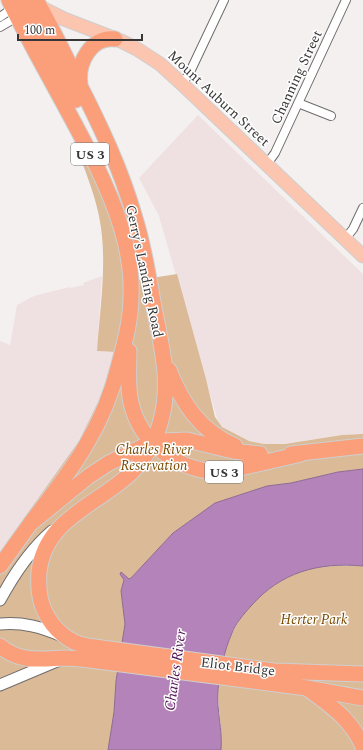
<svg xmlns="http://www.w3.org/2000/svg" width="363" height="750" font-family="Spectral,serif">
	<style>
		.built { fill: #efe1e1 }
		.green { fill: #daba97 }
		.water { fill: #b483b9; stroke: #8e6c92 }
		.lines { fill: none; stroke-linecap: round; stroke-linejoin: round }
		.street-casing { stroke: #706c6c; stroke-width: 10 }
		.secondary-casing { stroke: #706c6c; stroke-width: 13 }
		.primary-casing { stroke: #cfcfcf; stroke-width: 15 }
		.highway-casing { stroke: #cfcfcf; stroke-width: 17 }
		.street { stroke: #fff; stroke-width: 8 }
		.secondary { stroke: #fff; stroke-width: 11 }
		.primary { stroke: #fcc5af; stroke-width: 13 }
		.highway { stroke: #fa9f7a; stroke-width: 15 }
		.labels { text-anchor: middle; stroke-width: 3; stroke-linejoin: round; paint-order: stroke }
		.shield { fill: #fffefe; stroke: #737272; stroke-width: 1 }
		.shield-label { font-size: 13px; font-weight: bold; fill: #373636 }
		.street-label { font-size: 14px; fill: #373636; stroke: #fffefe }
		.park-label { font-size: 14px; font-style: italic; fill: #784a00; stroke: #fffefe }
		.water-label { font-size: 15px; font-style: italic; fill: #4c1053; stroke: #fffefe }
	</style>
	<rect width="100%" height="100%" fill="#f4f0f0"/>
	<!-- built -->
	<path class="built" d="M198,115L363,274V434L342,435L285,444H264L249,441L231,433L222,427L218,422L159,216L139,178Z
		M102,276L97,351L116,352L103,392L88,424L71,453L0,552V341L10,345L17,305L34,296L70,287L71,288L84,285L83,283Z"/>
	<!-- green -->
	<path class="green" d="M76,147L92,174L114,220L126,282L177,274L206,379L215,417L222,427L249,441L264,444H285L342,435L363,434V469L338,472L291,483L267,486L215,503L173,533L131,578L129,579L120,574L124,580L121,591L125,624L116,681L114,712L108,750H0V552L79,441L103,392L116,352L97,351C100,307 108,260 99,216C94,192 85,170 76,147Z
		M343,566H363V750H221C223,731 218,712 218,692C220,634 253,586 309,569C320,566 332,566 343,566Z"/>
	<!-- water -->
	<path class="water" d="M363,469V566C318,562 281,572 251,606C243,615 236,623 232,633C224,651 220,671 218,689C216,710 223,730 221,750H108L114,712L116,681L125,624L121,591L124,580L120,574L121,572L129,579L131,578L173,533L215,503L267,486L291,483L338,472Z"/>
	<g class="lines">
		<!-- street casing -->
		<g class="street-casing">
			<path id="street" d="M0,17L13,8
				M0,27L17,17
				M182,84L189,74L224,0
				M298,103L331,116
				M267,164L275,153L346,0
				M345,239L353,229L363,208"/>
		</g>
		<!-- secondary casing -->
		<g class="secondary-casing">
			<path id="secondary" d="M0,600C14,574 30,550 52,531
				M0,624C23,622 41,627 62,636
				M0,685L57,661"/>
		</g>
		<!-- primary casing -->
		<g class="primary-casing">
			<path id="primary" d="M36,5L64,19L121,41L137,49L160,64L182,84L363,256"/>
		</g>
		<!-- highway casing -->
		<g class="highway-casing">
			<path id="highway" d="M9,0C17,17 26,34 35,51C55,88 76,125 95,163C115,204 133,250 131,296C131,319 125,342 119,364C112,393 101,420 86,445C70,473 49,498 30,524
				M19,0L34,22L76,100
				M36,0C51,26 64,53 77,80C100,125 121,169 135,218C145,249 149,281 155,313C162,348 171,384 161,420C156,440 147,457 132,472C98,505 45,518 39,572C38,586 39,600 45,612C53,629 69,643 87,646L274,671L363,674
				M80,84C77,63 91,36 115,39
				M129,351C129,368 127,386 131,403C141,445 180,472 222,472L301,454
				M169,370C182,403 200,431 235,446
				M291,454L363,446
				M0,566L30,524L89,476L109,463L142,447L163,441L187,440L233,451L260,454
				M0,646C20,663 40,659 64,658C73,658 81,659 90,660L307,688L363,698
				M308,689C330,705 352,720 363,747"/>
		</g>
		<!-- street -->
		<use href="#street" class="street"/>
		<!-- secondary -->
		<use href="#secondary" class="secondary"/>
		<!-- primary -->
		<use href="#primary" class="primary"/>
		<!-- highway -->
		<use href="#highway" class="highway"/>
	</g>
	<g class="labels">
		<!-- shield labels -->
		<g class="shield">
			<rect x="71" y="143" width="38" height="22" rx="3"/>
			<rect x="205" y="461" width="38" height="22" rx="3"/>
		</g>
		<g class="shield-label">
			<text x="90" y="159">US 3</text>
			<text x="224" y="477">US 3</text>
		</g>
		<!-- street labels -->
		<g class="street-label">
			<text transform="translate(296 77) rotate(-65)" y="5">Channing Street</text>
			<text transform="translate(219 98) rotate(43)" y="5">Mount Auburn Street</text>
			<text transform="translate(145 271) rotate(78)" y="5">Gerry's Landing Road</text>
			<text transform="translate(238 666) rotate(7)" y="5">Eliot Bridge</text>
		</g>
		<!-- park labels -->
		<g class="park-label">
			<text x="154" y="454">Charles River<tspan x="154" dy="16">Reservation</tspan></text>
			<text x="314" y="624">Herter Park</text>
		</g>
		<!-- water labels -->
		<g class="water-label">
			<text transform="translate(175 670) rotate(-82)" y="5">Charles River</text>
		</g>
	</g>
	<!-- scale -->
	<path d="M18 34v6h124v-6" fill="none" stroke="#373636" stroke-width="2"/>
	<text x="24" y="34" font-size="12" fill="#373636" stroke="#fffefe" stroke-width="3" paint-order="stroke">100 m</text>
</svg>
